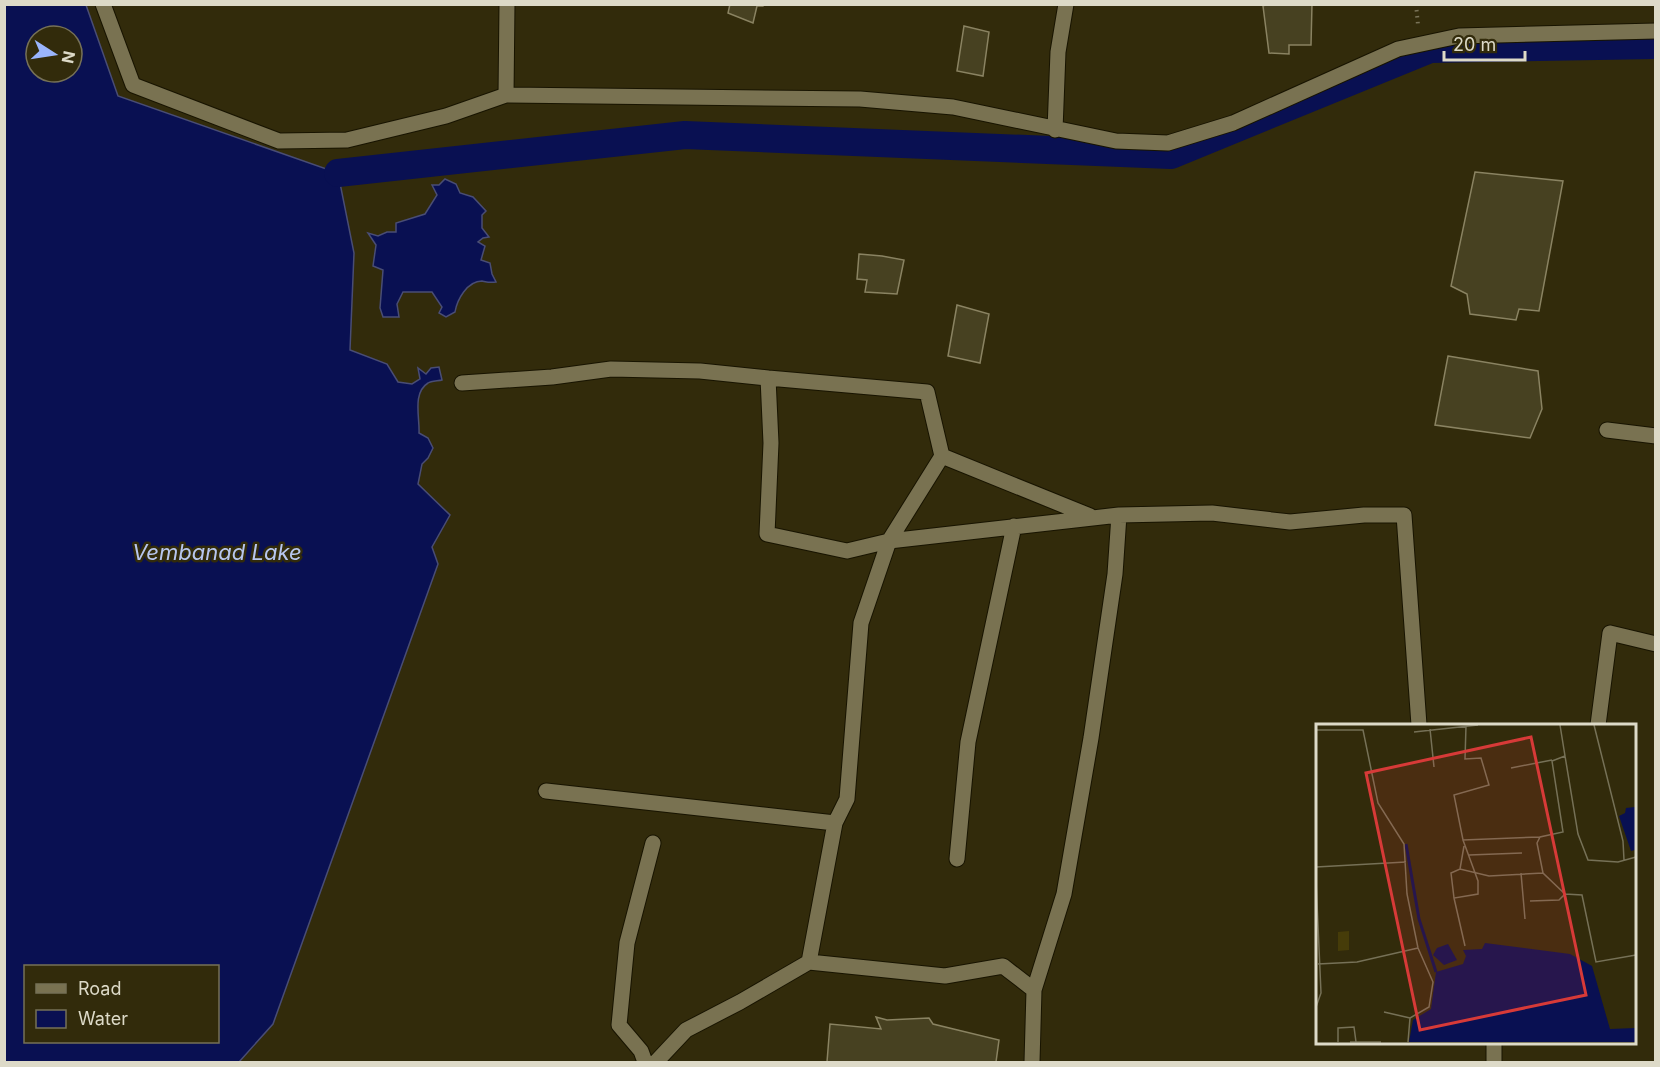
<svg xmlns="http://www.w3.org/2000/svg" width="1660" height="1067" font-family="Inter,sans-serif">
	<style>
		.water { fill: #091052; stroke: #494d75; stroke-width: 1.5; fill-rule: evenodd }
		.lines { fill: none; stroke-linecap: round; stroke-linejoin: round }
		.canal { stroke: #091052; stroke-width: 28 }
		.building { fill: #474121; stroke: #8a8362; stroke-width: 1.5 }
		.minor-casing { stroke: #181400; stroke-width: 17 }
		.path { stroke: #797359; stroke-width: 4; stroke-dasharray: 1.5 4.5; stroke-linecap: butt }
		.minor { stroke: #797251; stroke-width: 15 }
		.labels { text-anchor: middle; stroke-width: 5; stroke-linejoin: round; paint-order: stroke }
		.water-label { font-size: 22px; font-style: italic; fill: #b7c6ee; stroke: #322b0b }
		.inset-river { fill: none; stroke: #091052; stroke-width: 3 }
		.inset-road { fill: none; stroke: #767157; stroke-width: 1.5 }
		.view { fill: #d73a38; fill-opacity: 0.15; stroke: #d73a38; stroke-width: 3 }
		.inset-edge { fill: none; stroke: #dddac8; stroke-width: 3 }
	</style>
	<rect width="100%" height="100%" fill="#322b0b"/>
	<!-- water -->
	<path class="water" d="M5,4L86,5L118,96L338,173L354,253L350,350L387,364L398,382L412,384L420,379L418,368L426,374L431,368L439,367L442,380C438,381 431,381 428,383C412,393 420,418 419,433L428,438L433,448L428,458L422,464L418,484L450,515L432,547L438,564L273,1024L239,1062H5ZM36,36H72V72H36ZM26,966H218V1042H26Z
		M445,179L456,184L460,193L473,197L486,211L482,215V228L489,237L483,238L478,242L485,246L481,260L490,263L492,274L496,282C490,283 487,282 482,281C467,281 457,300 455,312L446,317L439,313L442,307L432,292H403L397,304L399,317H383L380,308L383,270L373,266L376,245L368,233L378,236L387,232H396V223L425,214L437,195L432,185H439Z"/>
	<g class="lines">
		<!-- canal -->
		<path class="canal" d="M338,173L685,135L1171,155L1430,49L1656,45"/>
	</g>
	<!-- building -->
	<path class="building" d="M730,4H764L763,6H757L753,23L728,13Z
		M1267,4H1312L1311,45H1289V54L1269,53L1263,6Z
		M964,26L989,32L983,76L957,71Z
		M1475,172L1563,181L1539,311L1519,309L1516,320L1470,314L1467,294L1451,286Z
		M859,254L882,256L904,260L897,294L865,292L867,280L857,279Z
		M957,305L989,314L980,363L948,356Z
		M1448,356L1538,371L1542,409L1530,438L1435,425Z
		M876,1017L887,1020L929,1018L933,1024L999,1040L996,1062H827L830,1024L881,1029Z"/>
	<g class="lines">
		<!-- minor casing -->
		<g class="minor-casing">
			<path id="minor" d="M103,4L133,85L279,141L347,140L446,116L506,95L860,99L953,107L1116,141L1168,143L1233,123L1398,49L1459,36L1656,31
				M506,95L507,4
				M1055,130L1058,52L1066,4
				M768,378L927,392L942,456L889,541L861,623L847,799L835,823L809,962
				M462,383L552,377L611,369L700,371L768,378L771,443L767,534L847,551L889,541L1119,515
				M1607,430L1656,436
				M942,456L1090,516
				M1598,725L1610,633L1656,644
				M546,791L835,823
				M957,859L968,742L1014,526
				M1034,990L1064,894L1091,738L1115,574L1119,515L1212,513L1290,522L1364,515H1404L1419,725
				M645,1062L641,1051L619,1025L627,943L653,843
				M656,1062L686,1030L740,1002L809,962L945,976L1003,966L1034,990L1032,1062
				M1494,1062V1042"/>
		</g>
		<!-- path -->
		<path class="path" d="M1416,4L1418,25"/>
		<!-- minor -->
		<use href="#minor" class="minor"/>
	</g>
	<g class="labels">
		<!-- water labels -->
		<g class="water-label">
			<text x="217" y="560">Vembanad Lake</text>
		</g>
	</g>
	<!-- overview -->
	<g transform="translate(1316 724)">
		<rect width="320" height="320" fill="#322b0b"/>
		<path d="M33,207V226L22,227V208Z" fill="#463c09"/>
		<path d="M319,83V126L315,127L303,92L309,89L310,84ZM169,219L254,230L276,242L294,305L319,304V318H93L97,296L115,285L120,248L147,240L150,232L147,226L166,225ZM132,220L141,236L128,241L117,231L121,224Z" fill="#091052"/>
		<path class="inset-river" d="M90,120L103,195L120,248"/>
		<path class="inset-road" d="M244,1L249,32L236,37L247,108L224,113L221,119L227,149L249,170L266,171L280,238L320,231M278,1L307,117L308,136M150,2L149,35L165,34L173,61L138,71L147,116L224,113M114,5L118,43M0,6H47L62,79L88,120L91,170L102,224L117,258L113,283L94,294L92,318M98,8L162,1M249,32L262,110L272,136L302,138L320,133M195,44L236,36M147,116L162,157V170L138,174L149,222M153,131L206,129M0,143L90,138M144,145L148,122M205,149L209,195M0,156L5,269L0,283M138,174L135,149L144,145L173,152L227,149M214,177L243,176L249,170M2,240L41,238L102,224M68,288L94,294M22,318V304L38,303L40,318M34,318H65"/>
		<path class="view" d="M215,13L270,271L104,306L50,49Z"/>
		<rect width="320" height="320" class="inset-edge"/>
	</g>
	<!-- border -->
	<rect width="1660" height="1067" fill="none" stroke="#dddac8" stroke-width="12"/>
	<!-- legend -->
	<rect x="24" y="965" width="195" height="78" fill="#322b0b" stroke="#767157" stroke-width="1.5"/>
	<rect x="36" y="984" width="30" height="9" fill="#797251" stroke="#767157" stroke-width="1.5"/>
	<text x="78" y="995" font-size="18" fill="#dddac8">Road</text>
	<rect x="36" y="1010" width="30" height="18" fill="#091052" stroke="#767157" stroke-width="1.5"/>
	<text x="78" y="1025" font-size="18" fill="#dddac8">Water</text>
	<!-- north arrow -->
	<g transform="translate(54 54) rotate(102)"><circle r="28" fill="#322b0b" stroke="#767157" stroke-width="1.5"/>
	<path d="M0-4.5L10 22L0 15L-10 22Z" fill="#9ab5fd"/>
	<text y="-9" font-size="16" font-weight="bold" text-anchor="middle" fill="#dddac8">N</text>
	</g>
	<!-- scale -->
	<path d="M1444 51v9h81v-9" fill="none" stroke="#dddac8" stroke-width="3"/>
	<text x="1453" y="51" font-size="18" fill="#dddac8" stroke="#322b0b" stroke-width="4.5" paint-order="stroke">20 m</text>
</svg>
